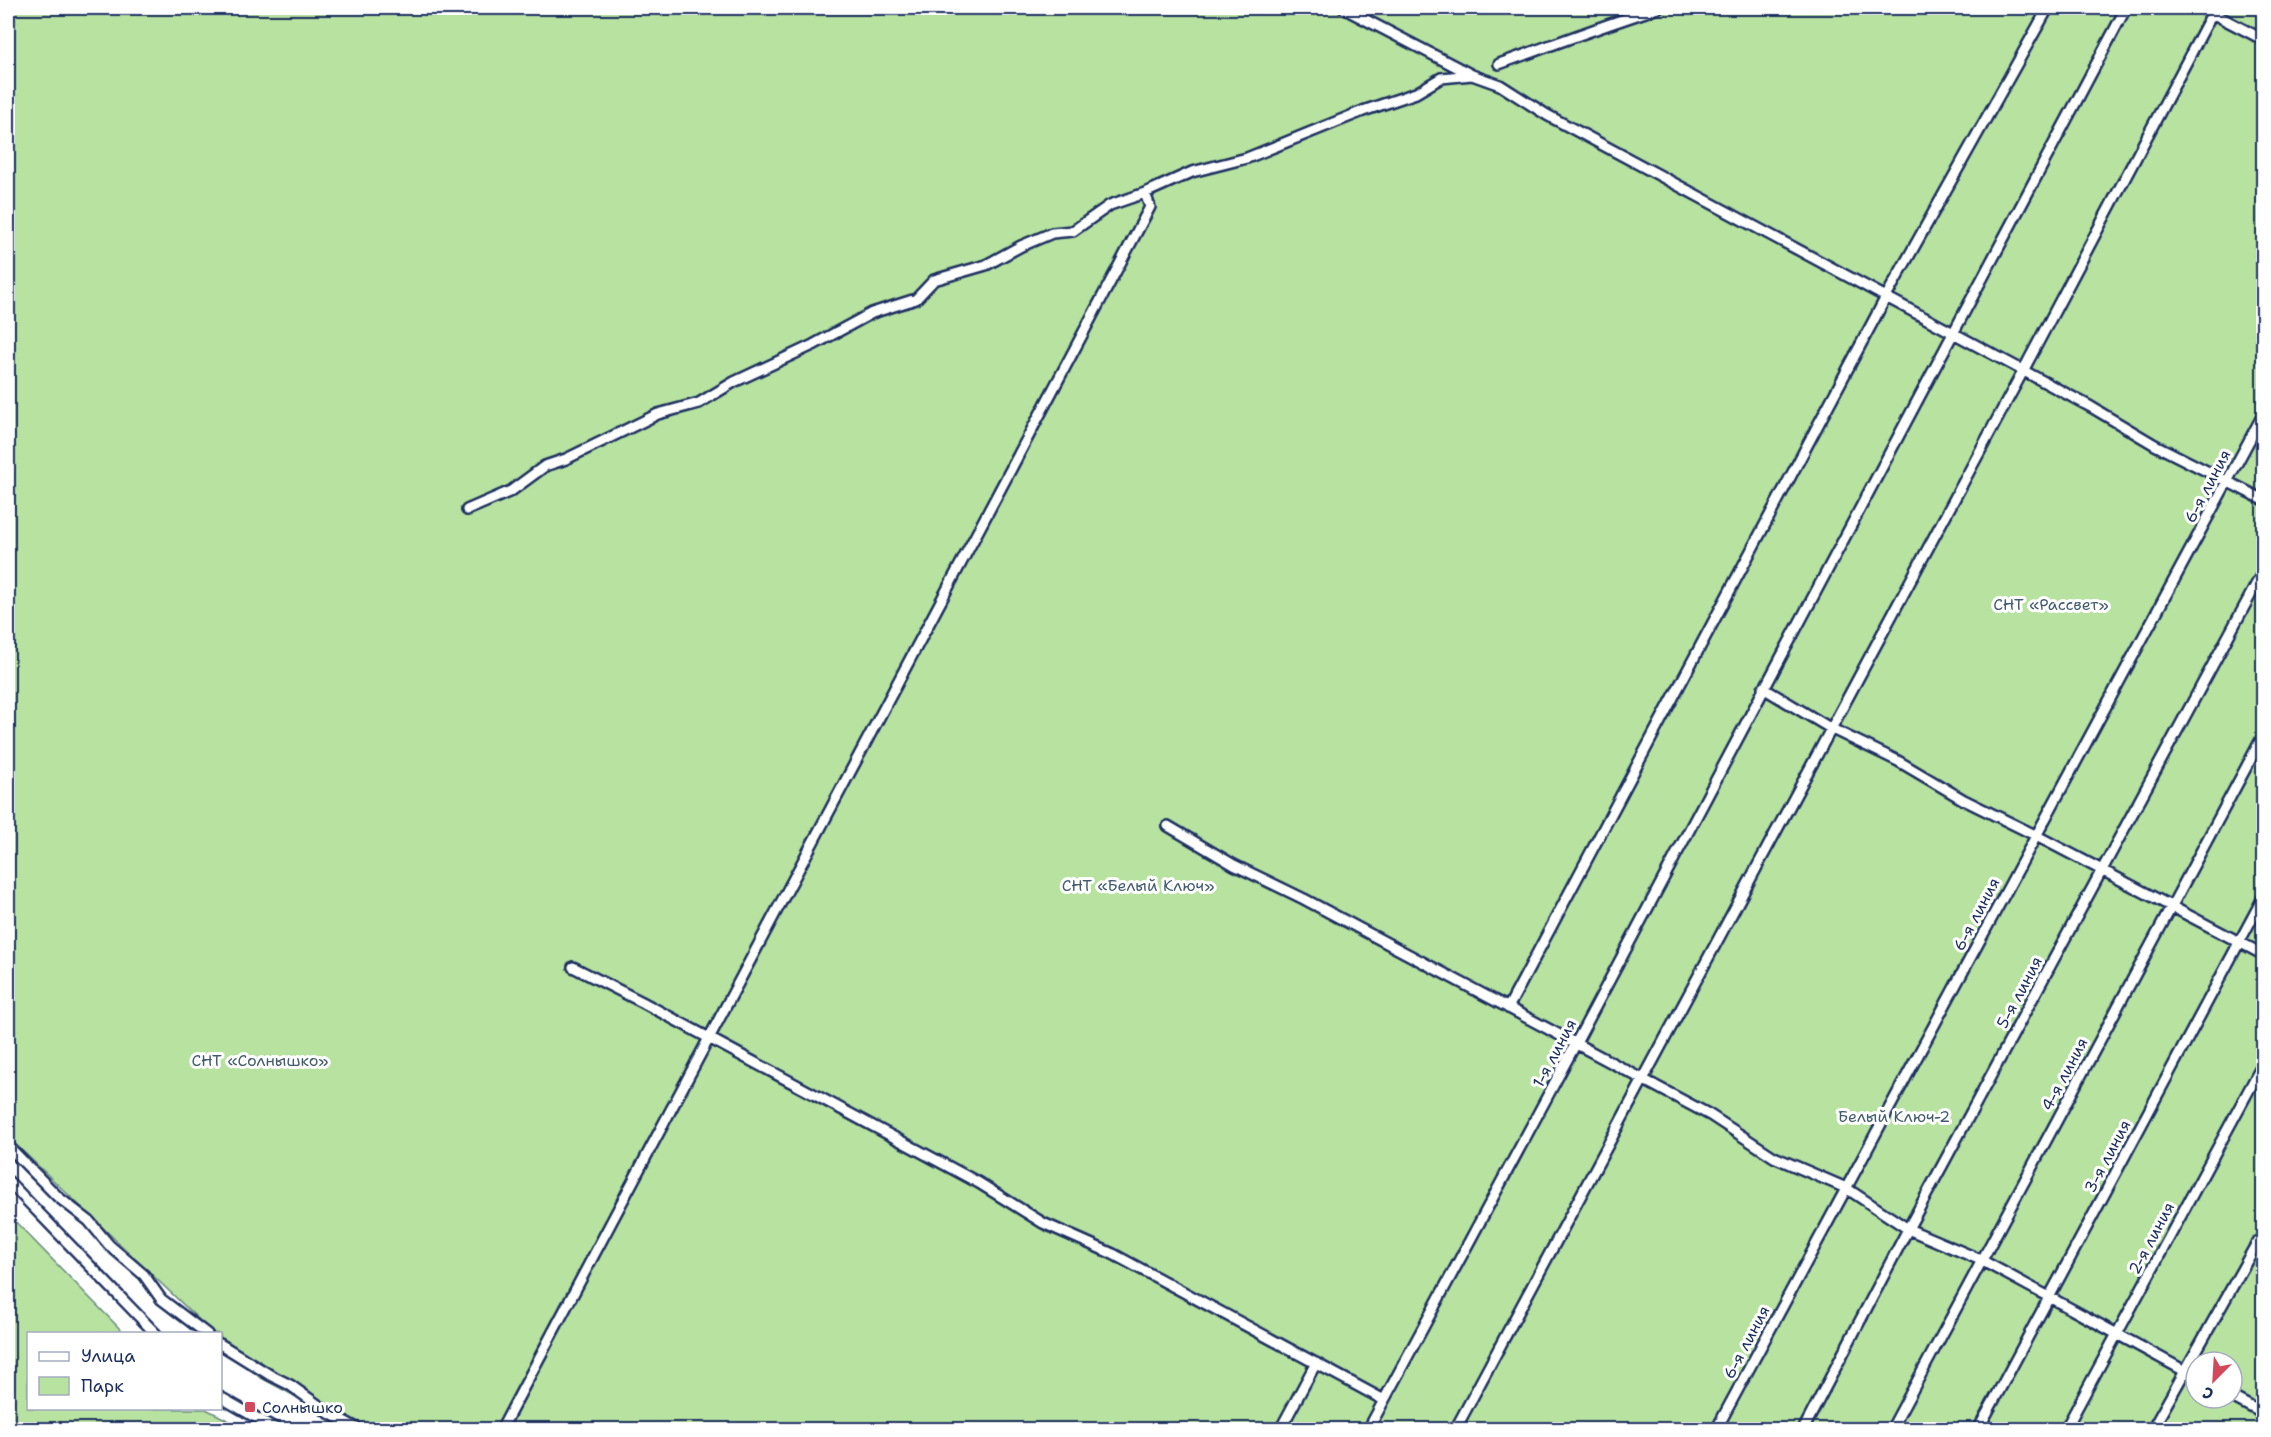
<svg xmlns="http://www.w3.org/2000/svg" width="2271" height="1437" font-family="'Shantell Sans',sans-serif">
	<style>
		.green { fill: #b7e2a0; stroke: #69887f; stroke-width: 1.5; fill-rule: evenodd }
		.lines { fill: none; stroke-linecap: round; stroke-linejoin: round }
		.minor-casing { stroke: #1b2f5e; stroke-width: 14 }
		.minor { stroke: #fff; stroke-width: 9 }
		.poi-dot { fill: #d1495b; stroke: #fff; stroke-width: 2 }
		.labels { text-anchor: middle; stroke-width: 6; stroke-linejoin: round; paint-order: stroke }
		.street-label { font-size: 16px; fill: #1b2f5e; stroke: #fff }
		.park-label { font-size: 16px; fill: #425c6e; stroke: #fff }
		.poi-label { font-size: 16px; fill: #1b2f5e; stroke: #fff; text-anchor: start }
	</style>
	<rect width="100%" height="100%" fill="#fff"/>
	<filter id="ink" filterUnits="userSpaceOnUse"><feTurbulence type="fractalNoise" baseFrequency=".0167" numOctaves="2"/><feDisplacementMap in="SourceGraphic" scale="12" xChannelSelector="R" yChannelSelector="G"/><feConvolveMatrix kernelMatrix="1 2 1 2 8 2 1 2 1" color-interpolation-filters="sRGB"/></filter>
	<g filter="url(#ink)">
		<!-- green -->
		<path class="green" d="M8,8H2263V1429L358,1430L259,1377L221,1340L220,1334L213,1333L8,1137ZM2196,1362H2232V1398H2196Z
			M8,1214L124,1333L28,1334V1408L206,1409L245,1429H8Z"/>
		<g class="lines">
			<!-- minor casing -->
			<g class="minor-casing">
				<path id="minor" d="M1343,8L1472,75L1500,85L1547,115L2091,407L2155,445L2264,500
					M2202,8L2264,40
					M1499,64C1552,45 1604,25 1658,8
					M467,510L511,491L545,466L566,459L658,414L699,403L734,382L813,345L872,313L916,299L934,280L986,265L1021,246L1052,233L1073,231L1110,205L1145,193L1192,172L1247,158L1363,111L1416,93L1441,78L1472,75
					M1763,688L1830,728L1898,761L1964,800L2035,835L2264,955
					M1168,826L1234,865L1304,899L1710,1115L1774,1157L1846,1188L1908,1229L1981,1260L2196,1377
					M573,967L642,1002L979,1183L1043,1223L1113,1254L1384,1400
					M1508,1008L1886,297L2048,8
					M8,1146L58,1197L89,1221L109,1245L144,1275L161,1299L207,1334
					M8,1181L156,1334
					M220,1344L270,1375L290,1385L329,1413L360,1430
					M220,1397L278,1430
					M2232,1397L2264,1414
					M501,1430L1150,207L1145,193
					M1280,1430L1316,1363
					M1368,1430L1575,1045L2126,8
					M1455,1430L2023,371L2215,8
					M1716,1430L2264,413
					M1803,1430L1908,1229L2264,570
					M1891,1430L2264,734
					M1978,1430L2264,896
					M2065,1430L2264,1062
					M2152,1430L2258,1241"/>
			</g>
			<!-- minor -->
			<use href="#minor" class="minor"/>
		</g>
	</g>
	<!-- markers -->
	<rect class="poi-dot" x="244" y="1401" width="12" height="12" rx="3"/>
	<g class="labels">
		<!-- street labels -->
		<g class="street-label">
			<text transform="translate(2207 486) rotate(-62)" y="6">6-я линия</text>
			<text transform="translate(1976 914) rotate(-62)" y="6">6-я линия</text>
			<text transform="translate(2019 992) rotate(-62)" y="6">5-я линия</text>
			<text transform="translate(1554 1053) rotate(-62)" y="6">1-я линия</text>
			<text transform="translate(2064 1074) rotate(-62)" y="6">4-я линия</text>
			<text transform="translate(2107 1156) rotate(-62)" y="6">3-я линия</text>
			<text transform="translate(2151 1238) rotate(-62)" y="6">2-я линия</text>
			<text transform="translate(1746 1342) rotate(-62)" y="6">6-я линия</text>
		</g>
		<!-- park labels -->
		<g class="park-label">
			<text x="2051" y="610">СНТ «Рассвет»</text>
			<text x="1138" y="891">СНТ «Белый Ключ»</text>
			<text x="260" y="1066">СНТ «Солнышко»</text>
			<text x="1894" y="1122">Белый Ключ-2</text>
		</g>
		<!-- poi labels -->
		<g class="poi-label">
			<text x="262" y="1413">Солнышко</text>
		</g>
	</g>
	<!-- margin -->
	<rect width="2271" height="1437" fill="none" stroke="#fff" stroke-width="30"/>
	<rect x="15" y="15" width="2241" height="1407" fill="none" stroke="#1b2f5e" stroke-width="2" filter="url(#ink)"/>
	<!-- legend -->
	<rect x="27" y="1332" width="195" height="78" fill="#ffffff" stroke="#a4acbf" stroke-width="1.5"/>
	<rect x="39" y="1352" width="30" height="9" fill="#ffffff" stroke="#a4acbf" stroke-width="1.5"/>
	<text x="81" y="1362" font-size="18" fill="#1b2f5e">Улица</text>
	<rect x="39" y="1377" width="30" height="18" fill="#b7e2a0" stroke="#a4acbf" stroke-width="1.5"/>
	<text x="81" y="1392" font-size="18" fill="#1b2f5e">Парк</text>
	<!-- north arrow -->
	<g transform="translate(2214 1380) rotate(204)"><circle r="28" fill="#ffffff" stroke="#a4acbf" stroke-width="1.5"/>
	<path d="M0-4.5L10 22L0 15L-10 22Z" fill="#d1495b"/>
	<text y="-9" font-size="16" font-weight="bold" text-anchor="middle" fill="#1b2f5e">С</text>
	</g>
</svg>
